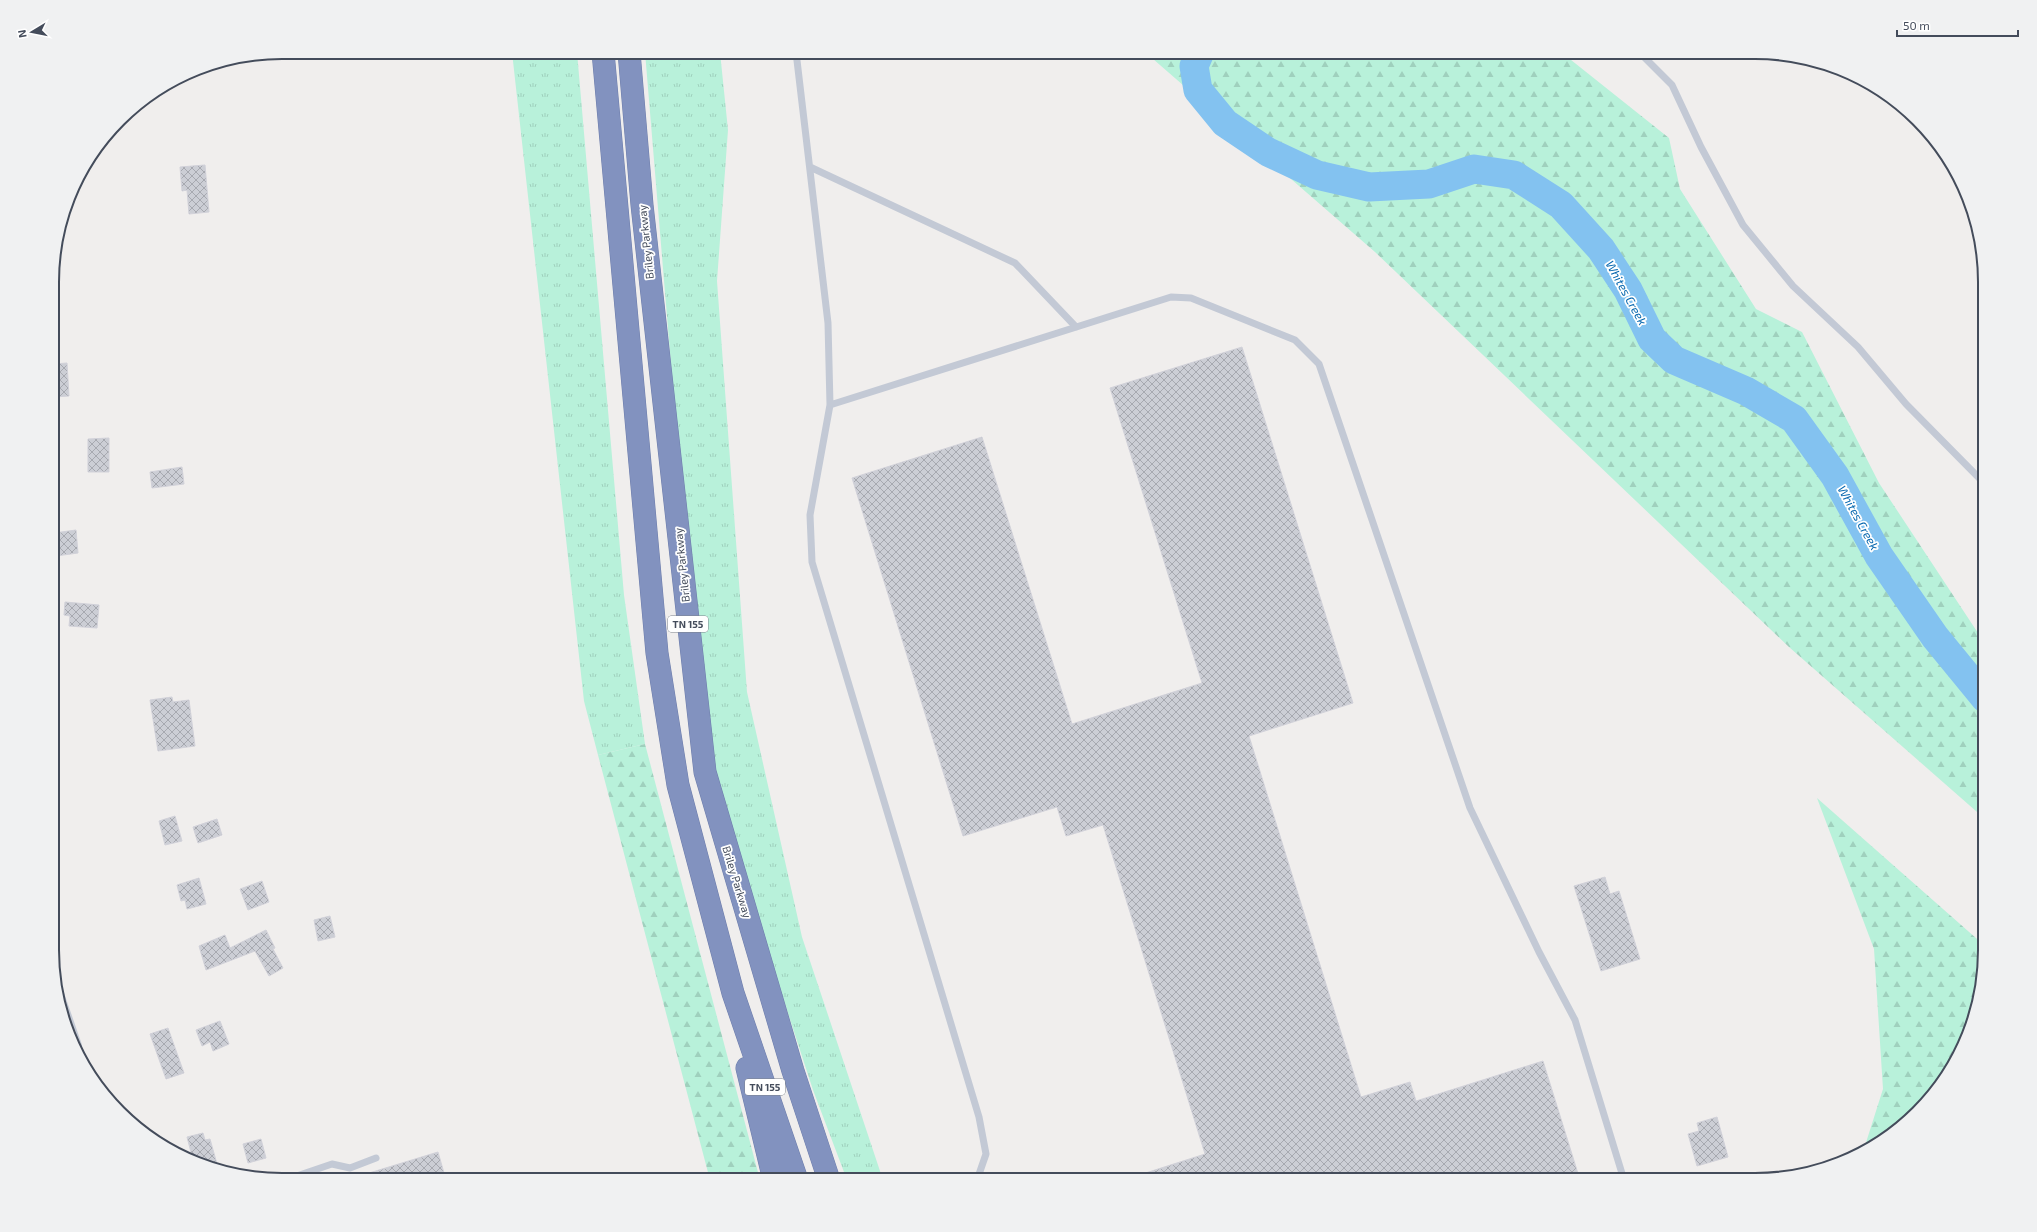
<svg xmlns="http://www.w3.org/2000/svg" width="2037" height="1232" font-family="'Exo 2',sans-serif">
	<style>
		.grass { fill: url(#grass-tufts) }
		.forest { fill: url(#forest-firs) }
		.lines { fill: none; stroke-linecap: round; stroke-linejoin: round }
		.river { stroke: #83c2f0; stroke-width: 29 }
		.building { fill: url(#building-cross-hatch); stroke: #d1d1d9 }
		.highway-casing { stroke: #6d7dab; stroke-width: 23 }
		.lane { stroke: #c3c9d5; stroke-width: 7 }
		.street { stroke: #c3c9d5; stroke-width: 14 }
		.highway { stroke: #8292bf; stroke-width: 22 }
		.labels { text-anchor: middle; stroke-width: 3.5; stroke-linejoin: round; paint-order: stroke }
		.shield { fill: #fff; stroke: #7c828c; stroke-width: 1 }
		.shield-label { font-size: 10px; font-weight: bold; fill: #444c5b }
		.street-label { font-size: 11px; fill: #444c5b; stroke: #fff }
		.water-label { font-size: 12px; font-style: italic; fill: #0566ae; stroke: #fff }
		.rim { fill: none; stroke: #444c5b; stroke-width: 2 }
	</style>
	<defs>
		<pattern id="grass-tufts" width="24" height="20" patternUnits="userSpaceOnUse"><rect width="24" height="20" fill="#b8f1da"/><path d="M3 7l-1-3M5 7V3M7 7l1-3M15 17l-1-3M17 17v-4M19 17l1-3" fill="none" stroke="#9fd0bd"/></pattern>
		<pattern id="forest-firs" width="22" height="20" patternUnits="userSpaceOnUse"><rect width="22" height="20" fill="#b8f1da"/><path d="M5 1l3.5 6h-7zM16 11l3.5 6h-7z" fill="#9fd0bd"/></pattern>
		<pattern id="building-cross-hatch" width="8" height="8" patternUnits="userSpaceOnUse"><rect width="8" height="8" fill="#ccced5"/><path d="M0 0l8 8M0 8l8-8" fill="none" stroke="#a7a9b0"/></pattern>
	</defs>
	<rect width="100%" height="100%" fill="#f0eeed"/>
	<!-- grass -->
	<path class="grass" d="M512,52H577L624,595L645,744L598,755L584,701Z
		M645,52H720L728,130L717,281L747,692L802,937L883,1180H847L813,1090L741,869L716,771L692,617Z"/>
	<!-- forest -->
	<path class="forest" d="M1145,52H1561L1669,138L1680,189L1756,309L1802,332L1879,483L1978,633L1985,640V819L1789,647L1375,252Z
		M645,744L760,1180H710L598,755Z
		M1817,798L1985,946C1985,1010 1961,1064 1918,1112C1906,1126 1886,1137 1870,1149L1863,1152L1883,1089L1874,949Z"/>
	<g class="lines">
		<!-- river -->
		<path class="river" d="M1200,52L1194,66L1198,90L1225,123L1268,152L1317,175L1369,187L1429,184L1474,169L1514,175L1561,205L1601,249L1628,290L1652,339L1674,360L1746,391L1794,419L1835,476L1879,556L1935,637L1985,698"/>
	</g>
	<!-- building -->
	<path class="building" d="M205,165L209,212L189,214L187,190L182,191L180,167Z
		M1242,347L1353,703L1249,736L1361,1097L1410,1082L1416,1101L1543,1061L1580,1180H1133V1177L1205,1154L1103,825L1066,836L1057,807L963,836L852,478L982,437L1072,724L1202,683L1110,388Z
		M67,363L69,396L54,397V364Z
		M109,438V472H88V439Z
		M182,467L184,484L152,488L150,472Z
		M76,530L78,553L56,556L54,533Z
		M65,602L99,605L97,628L69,626L70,616L64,615Z
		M172,697L173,702L189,700L195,746L158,751L150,700Z
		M175,816L182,841L165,845L159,821Z
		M217,819L222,835L198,843L193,827Z
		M1605,877L1610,894L1619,891L1640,959L1601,971L1574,886Z
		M199,878L206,904L187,909L185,900L181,901L177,885Z
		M262,881L269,902L248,910L240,889Z
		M330,916L335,937L318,941L314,920Z
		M266,930L275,948L273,949L283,968L269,976L255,951L206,970L199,946L225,935L230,948Z
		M220,1021L229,1044L213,1051L210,1042L202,1046L196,1030Z
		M168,1028L184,1073L166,1079L150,1034Z
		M1717,1117L1728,1157L1697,1166L1688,1134L1699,1131L1697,1123Z
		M203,1133L205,1140L210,1139L217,1164L208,1166L193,1160L187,1137Z
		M261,1139L266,1158L248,1163L243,1144Z
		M438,1152L446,1180H356V1177Z"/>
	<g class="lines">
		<!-- highway casing -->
		<g class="highway-casing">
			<path id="highway" d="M603,52L657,653L678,785L733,993L797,1180
				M629,52L642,205L705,772L793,1071L829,1180
				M747,1068L774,1180"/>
		</g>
		<!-- lane -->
		<path class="lane" d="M796,52L828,323L830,405L810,515L812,562L979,1117L986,1154L977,1180
			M1639,52L1672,85L1701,147L1743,225L1793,286L1858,347L1906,404L1984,483
			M810,167L1015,263L1076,327
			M830,405L1171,297L1191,298L1295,340L1319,364L1470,808L1539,952L1575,1020L1624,1180
			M285,1180L332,1164L350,1168L376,1158"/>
		<!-- street -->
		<path class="street" d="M57,994L75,1046"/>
		<!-- highway -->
		<use href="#highway" class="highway"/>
	</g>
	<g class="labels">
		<!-- shield labels -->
		<g class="shield">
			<rect x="668" y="616" width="40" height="16" rx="3"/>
			<rect x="745" y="1079" width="40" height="16" rx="3"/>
		</g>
		<g class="shield-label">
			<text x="688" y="628">TN 155</text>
			<text x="765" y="1091">TN 155</text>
		</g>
		<!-- street labels -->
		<g class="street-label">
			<text transform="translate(646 242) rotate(-96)" y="4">Briley Parkway</text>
			<text transform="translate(682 565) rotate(-96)" y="4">Briley Parkway</text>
			<text transform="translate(737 882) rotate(73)" y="4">Briley Parkway</text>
		</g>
		<!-- water labels -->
		<g class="water-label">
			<text transform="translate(1626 293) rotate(61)" y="4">Whites Creek</text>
			<text transform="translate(1858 518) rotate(61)" y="4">Whites Creek</text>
		</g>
	</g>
	<!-- crop -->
	<path d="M0 0H2037V1232H0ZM282 59H1755A223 223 0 0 1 1978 282V950A223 223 0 0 1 1755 1173H282A223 223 0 0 1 59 950V282A223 223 0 0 1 282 59Z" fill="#f0f1f2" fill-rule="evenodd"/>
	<path class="rim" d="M282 59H1755A223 223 0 0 1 1978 282V950A223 223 0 0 1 1755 1173H282A223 223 0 0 1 59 950V282A223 223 0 0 1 282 59Z"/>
	<!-- north arrow -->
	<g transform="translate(32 32) rotate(260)" stroke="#ffffff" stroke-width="3" paint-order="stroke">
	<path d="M0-3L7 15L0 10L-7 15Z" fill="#444c5b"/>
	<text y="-6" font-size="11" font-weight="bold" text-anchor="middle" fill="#444c5b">N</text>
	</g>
	<!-- scale -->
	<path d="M1897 30v6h121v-6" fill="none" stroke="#444c5b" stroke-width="2"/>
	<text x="1903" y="30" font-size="12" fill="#444c5b" stroke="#ffffff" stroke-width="3" paint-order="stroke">50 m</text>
</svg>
